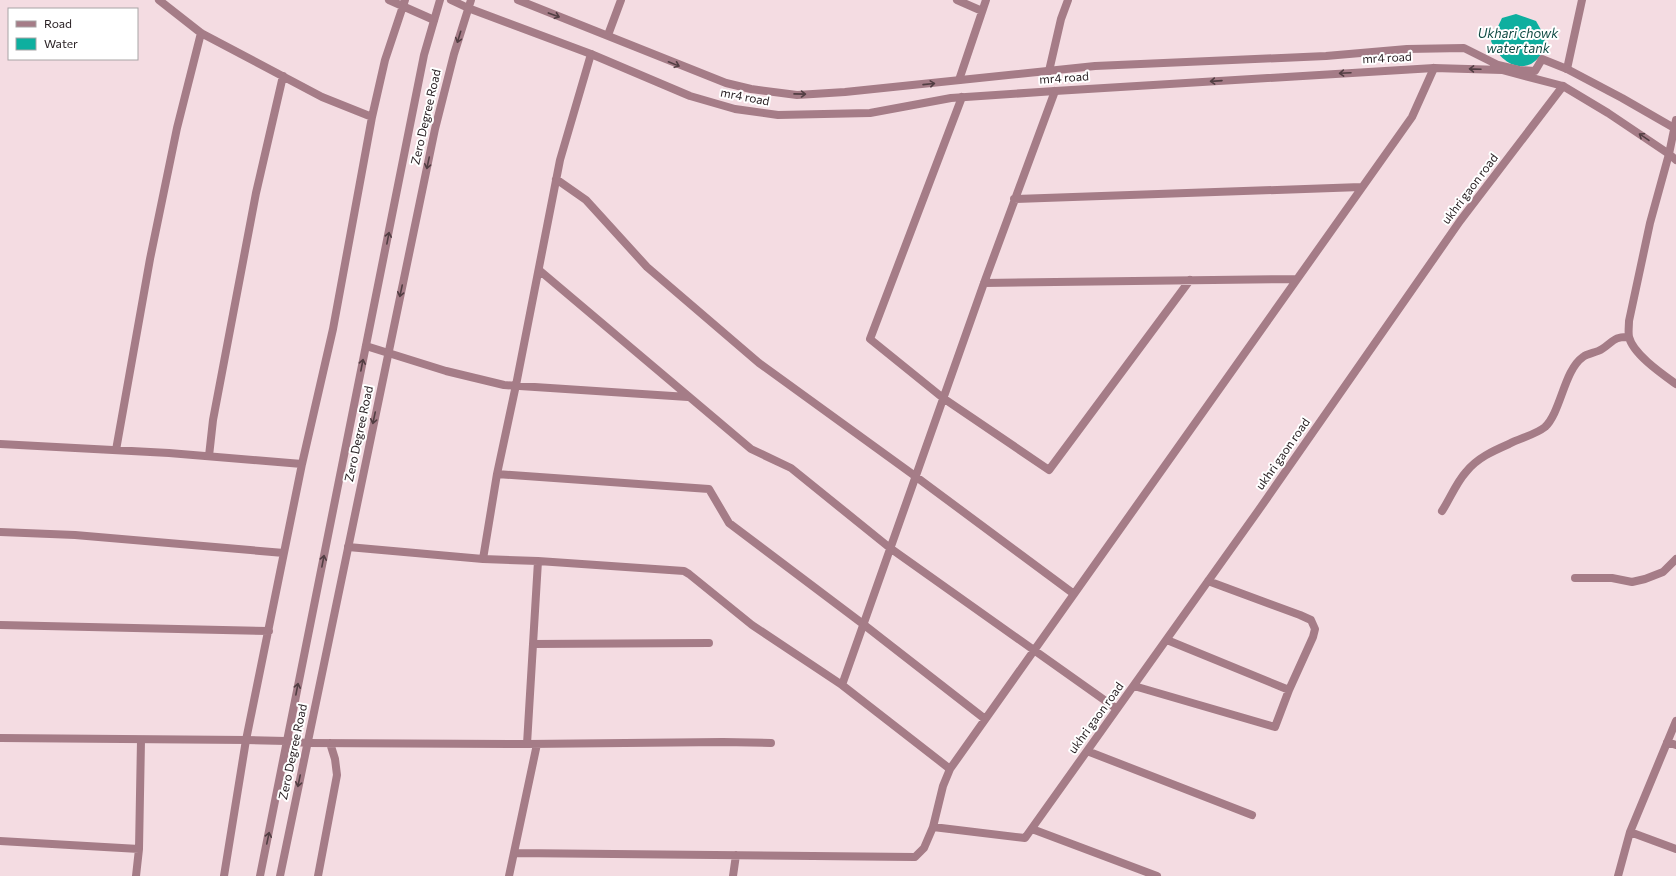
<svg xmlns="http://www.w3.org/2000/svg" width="1676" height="876" font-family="Commissioner,sans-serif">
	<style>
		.water { fill: #0eaf9f }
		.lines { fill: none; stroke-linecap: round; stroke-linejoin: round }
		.minor { stroke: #a57c87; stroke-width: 8 }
		.tertiary { stroke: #a57c87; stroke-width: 8 }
		.oneway { stroke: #523e43 }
		.labels { text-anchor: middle; stroke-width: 4; stroke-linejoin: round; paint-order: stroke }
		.street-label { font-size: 12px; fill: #251c1f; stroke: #fff }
		.water-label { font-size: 13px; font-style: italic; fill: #104b44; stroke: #fff }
	</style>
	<rect width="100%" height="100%" fill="#f4dce2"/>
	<!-- water -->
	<path class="water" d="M1516,14L1536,21L1545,37L1543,53C1540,56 1535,62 1531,64C1513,72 1497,56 1491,41L1502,18Z"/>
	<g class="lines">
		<!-- minor -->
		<path class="minor" d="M159,0L201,33L322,97L372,117
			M389,0L434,20
			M957,0L982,11
			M608,35L621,0
			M1567,69L1582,0
			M1049,71L1061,19L1068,0
			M959,80L986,0
			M962,97L870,339L943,398L1049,470L1190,280
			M1669,154L1650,223L1629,321C1629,326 1628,332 1629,337C1633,354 1662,374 1676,384
			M556,179L586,200L647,267L759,363L915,476L1074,594
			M1014,199L1361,187
			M539,270L751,449L791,468L890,548L1117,709
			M984,283L1296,279
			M366,346L446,371L504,385L688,397
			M0,444L169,453L302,464
			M116,450L150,259L177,128L201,33
			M209,456L213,420L256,193L283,76
			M497,474L709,489L729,523L863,624L985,719
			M1442,511C1450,499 1456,483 1466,472C1477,458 1493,451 1509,444C1520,438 1535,435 1545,427C1561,412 1564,370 1583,357C1588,353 1596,353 1602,349C1613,342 1614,336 1629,337
			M0,532L75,535L284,553
			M348,547L483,559L538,561L684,571L689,574L752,625L842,685L950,769
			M483,559L497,474L516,385L560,160L591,54
			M1575,578H1612L1632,582L1645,579L1663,572L1676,559
			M0,625L269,631
			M1167,640L1289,690
			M533,644L709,643
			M842,685L984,283L1055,91
			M1134,686L1275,727L1289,690L1313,637L1315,629L1311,620L1300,615L1208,581
			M1667,742L1676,745
			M307,743L527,744L723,742L771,743
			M527,744L538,561
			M1087,751L1252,815
			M933,827L1025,838L1258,511L1460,221L1563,86
			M1032,829L1157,876
			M1630,832L1676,849
			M0,841L139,849
			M514,853L915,857L924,848L933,827L943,786L950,769L1412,117L1434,68
			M136,876L139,849L141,740
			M224,876L246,740L302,464L333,329L372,117L385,60L405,0
			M318,876L337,775L335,759L330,743
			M509,876L537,744
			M733,876L736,855
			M1618,876L1630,832L1676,721"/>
		<!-- tertiary -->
		<path class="tertiary" d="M451,0L468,8L591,54L690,96L735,109L778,115L870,113L951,98L1055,91L1434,68L1502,70L1563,86L1608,113L1669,154L1676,160
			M518,0L726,83L751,89L797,95L845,92L1095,66L1326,56L1407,49L1464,48L1498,65L1519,70L1535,71L1542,59L1567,69L1622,98L1676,129
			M1669,154L1676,120
			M0,738L246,740L286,741L307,743
			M260,876L424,55L440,0
			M280,876L435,129L454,54L471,0"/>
	</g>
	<!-- one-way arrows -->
	<defs><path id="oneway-shaft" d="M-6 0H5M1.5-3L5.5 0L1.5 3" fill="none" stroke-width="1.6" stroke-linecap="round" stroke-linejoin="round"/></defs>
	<g class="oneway">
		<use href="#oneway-shaft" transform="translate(554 15) rotate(20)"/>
		<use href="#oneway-shaft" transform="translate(459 37) rotate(107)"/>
		<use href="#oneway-shaft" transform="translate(674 64) rotate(22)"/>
		<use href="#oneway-shaft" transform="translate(1475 69) rotate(-178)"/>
		<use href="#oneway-shaft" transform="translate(1345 73) rotate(177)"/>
		<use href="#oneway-shaft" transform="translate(1216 81) rotate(176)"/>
		<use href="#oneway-shaft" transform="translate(929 84) rotate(-6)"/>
		<use href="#oneway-shaft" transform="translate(800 94) rotate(1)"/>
		<use href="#oneway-shaft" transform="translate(1644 137) rotate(-146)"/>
		<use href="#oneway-shaft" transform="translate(428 163) rotate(102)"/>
		<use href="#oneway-shaft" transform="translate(388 238) rotate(-79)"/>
		<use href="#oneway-shaft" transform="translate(401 291) rotate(102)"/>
		<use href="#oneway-shaft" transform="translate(362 365) rotate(-79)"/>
		<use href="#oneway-shaft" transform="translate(374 418) rotate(102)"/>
		<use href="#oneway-shaft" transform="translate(323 561) rotate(-79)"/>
		<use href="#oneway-shaft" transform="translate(297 689) rotate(-79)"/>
		<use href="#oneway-shaft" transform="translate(299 781) rotate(102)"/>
		<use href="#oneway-shaft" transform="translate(268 838) rotate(-78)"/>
	</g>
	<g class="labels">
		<!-- street labels -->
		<g class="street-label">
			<text transform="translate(1387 58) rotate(-3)" y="4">mr4 road</text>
			<text transform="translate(1064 78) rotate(-4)" y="4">mr4 road</text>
			<text transform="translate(745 97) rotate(11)" y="4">mr4 road</text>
			<text transform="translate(426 117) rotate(-77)" y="4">Zero Degree Road</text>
			<text transform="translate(1470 189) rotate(-53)" y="4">ukhri gaon road</text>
			<text transform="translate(359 434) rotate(-78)" y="4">Zero Degree Road</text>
			<text transform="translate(1283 454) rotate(-55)" y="4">ukhri gaon road</text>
			<text transform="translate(1096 718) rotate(-54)" y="4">ukhri gaon road</text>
			<text transform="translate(293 752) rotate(-78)" y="4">Zero Degree Road</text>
		</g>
		<!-- water labels -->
		<g class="water-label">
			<text x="1518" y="38">Ukhari chowk<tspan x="1518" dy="15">water tank</tspan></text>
		</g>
	</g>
	<!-- legend -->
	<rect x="8" y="8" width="130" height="52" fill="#ffffff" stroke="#a8a4a5"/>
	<rect x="16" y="21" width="20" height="6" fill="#a57c87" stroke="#a8a4a5"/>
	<text x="44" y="28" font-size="12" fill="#251c1f">Road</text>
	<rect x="16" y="38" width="20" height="12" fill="#0eaf9f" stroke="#a8a4a5"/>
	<text x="44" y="48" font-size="12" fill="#251c1f">Water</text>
</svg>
